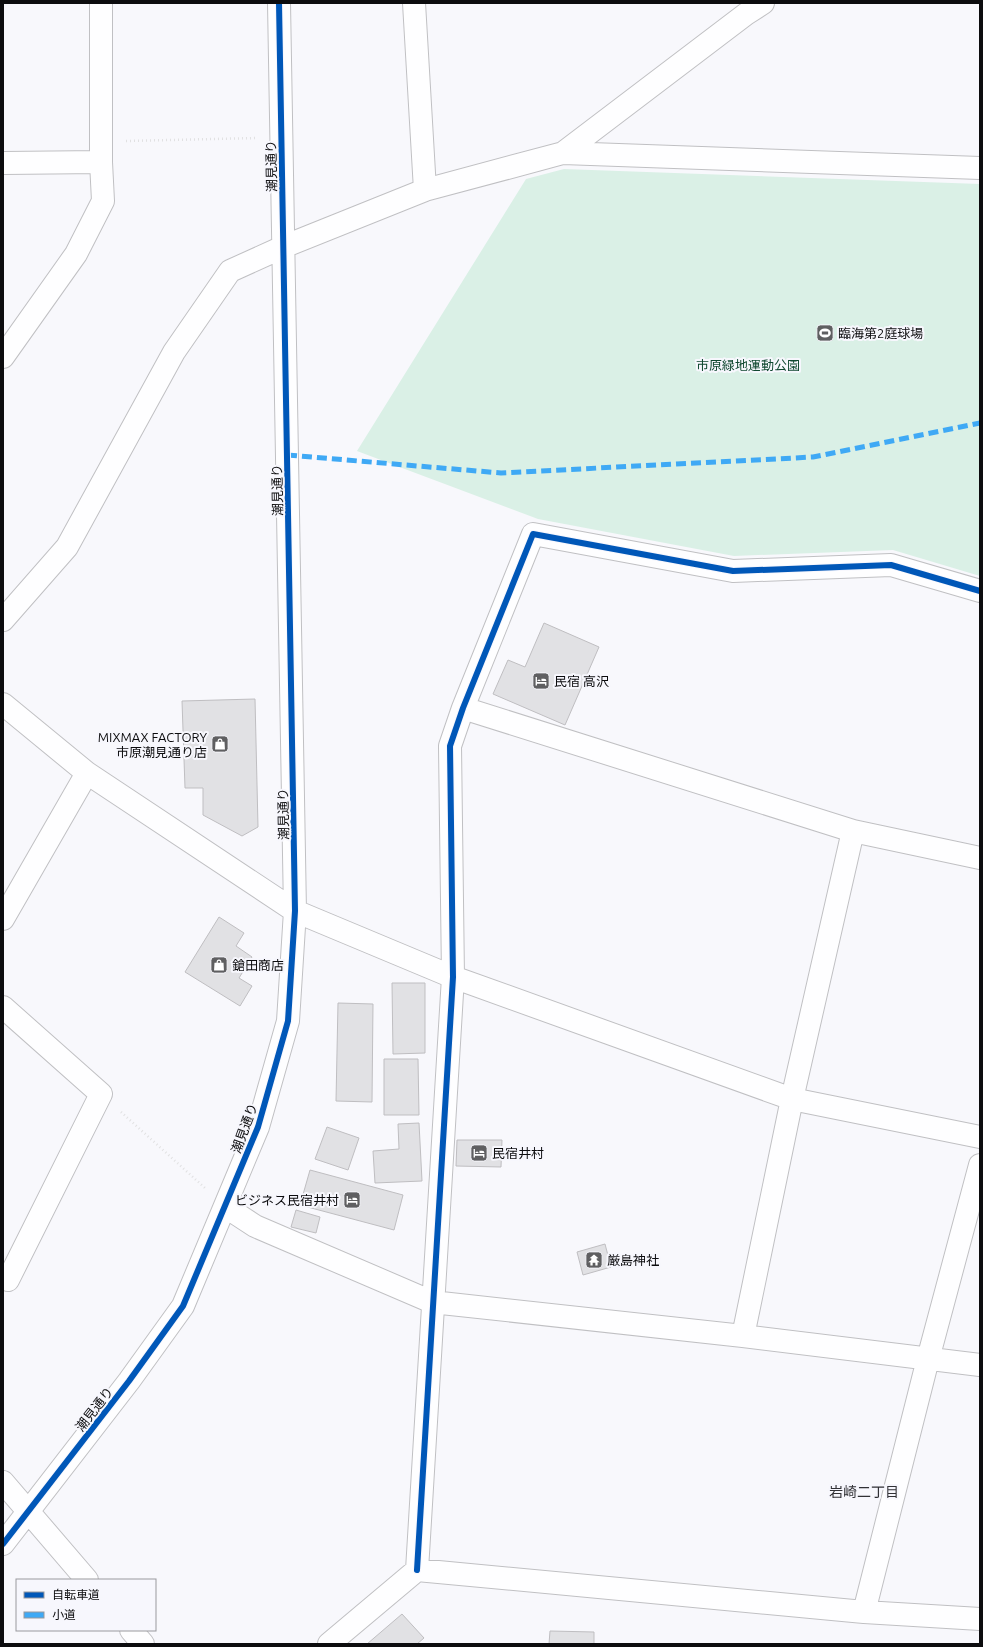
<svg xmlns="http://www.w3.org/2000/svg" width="983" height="1647" font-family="Ubuntu,'Noto Sans JP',sans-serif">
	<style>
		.green { fill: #daf0e6 }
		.building { fill: #e1e1e4; stroke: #bfbec1 }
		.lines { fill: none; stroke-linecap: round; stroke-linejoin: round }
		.minor-casing { stroke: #c0c0c3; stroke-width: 24 }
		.path { stroke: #e1e1e2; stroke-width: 2.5; stroke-dasharray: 1 3; stroke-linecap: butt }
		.minor { stroke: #fefeff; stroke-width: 22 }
		.quiet { stroke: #3fa9f5; stroke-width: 5; stroke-dasharray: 10 5; stroke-linecap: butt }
		.cycleway-casing { stroke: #f7f7fd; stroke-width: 8 }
		.cycleway { stroke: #0057b8; stroke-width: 6 }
		.labels { text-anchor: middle; stroke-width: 4; stroke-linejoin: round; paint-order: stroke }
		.street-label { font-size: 13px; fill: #0c0c0e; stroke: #f7f7fd }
		.poi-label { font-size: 13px; fill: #0c0c0e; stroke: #f7f7fd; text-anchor: start }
		.park-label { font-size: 13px; fill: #104830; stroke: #f7f7fd }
		.neighbourhood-label { font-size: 14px; fill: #313135; stroke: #f7f7fd }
	</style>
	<rect width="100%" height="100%" fill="#f8f8fc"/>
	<!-- green -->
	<path class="green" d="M564,169L980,184V576L893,550L734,556L538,519L357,451L526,179Z"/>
	<!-- building -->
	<path class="building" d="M544,623L599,647L565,725L493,694L508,660L525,667Z
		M255,699L258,827L242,836L203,815V788H185L182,701Z
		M219,917L244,933L236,946L252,957L239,978L252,986L240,1006L185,972Z
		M392,983H425V1053L393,1054Z
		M338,1003L373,1004L372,1102L336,1101Z
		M384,1059H418L419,1115H384Z
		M419,1123L422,1181L375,1183L373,1151L399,1149L398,1124Z
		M327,1127L359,1138L348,1170L315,1159Z
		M457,1140H502L501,1167L456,1166Z
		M310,1170L403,1195L394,1230L300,1205Z
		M296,1210L320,1217L316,1233L291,1227Z
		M605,1244L611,1267L583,1275L577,1252Z
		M402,1614L424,1638L417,1644H367Z
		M550,1631L594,1632V1644H549Z"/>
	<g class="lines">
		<!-- minor casing -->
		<g class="minor-casing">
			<path id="minor" d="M414,3L425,190
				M563,153L746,14L763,3
				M3,163L101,162
				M3,357L76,254L103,201L101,162V3
				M3,620L67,547L174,352L230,271L283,247L425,190L563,153L980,168
				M3,704L87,773L295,911L453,977L792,1099L980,1137
				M463,708L853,831L980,858
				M3,919L87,773
				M3,1007L101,1094L8,1280L3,1276
				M226,1207L255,1226L432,1302L743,1336L980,1365
				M743,1336L792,1099L853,831
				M3,1482L87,1580
				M3,1544L129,1381L183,1306L258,1127L288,1021L295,911L279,3
				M417,1570L453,977L450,746L463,708L533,534L733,571L891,565L980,591
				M864,1612L928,1359L980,1165
				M131,1630L143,1644
				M329,1644L417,1570L864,1612L980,1619"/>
		</g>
		<!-- path -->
		<path class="path" d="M126,141L257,138
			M121,1112L205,1188"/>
		<!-- minor -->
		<use href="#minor" class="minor"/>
		<!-- quiet -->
		<path class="quiet" d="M287,455L501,473L813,457L980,423"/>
		<!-- cycleway casing -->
		<g class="cycleway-casing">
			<path id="cycleway" d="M3,1544L129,1381L183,1306L258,1127L288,1021L295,911L279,3
				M417,1570L453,977L450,746L463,708L533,534L733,571L891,565L980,591"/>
		</g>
		<!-- cycleway -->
		<use href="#cycleway" class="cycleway"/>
	</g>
	<!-- icons -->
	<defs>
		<g id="stadium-square" transform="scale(0.9)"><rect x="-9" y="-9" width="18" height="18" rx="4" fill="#5f5f61" stroke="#f7f7fd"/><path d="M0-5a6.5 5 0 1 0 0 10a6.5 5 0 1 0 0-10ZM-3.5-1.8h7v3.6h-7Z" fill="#fff"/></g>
		<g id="hotel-square" transform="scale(0.9)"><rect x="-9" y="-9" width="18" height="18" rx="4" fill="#5f5f61" stroke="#f7f7fd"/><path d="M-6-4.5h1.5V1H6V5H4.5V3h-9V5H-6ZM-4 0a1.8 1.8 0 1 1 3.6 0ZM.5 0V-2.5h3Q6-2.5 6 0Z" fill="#fff"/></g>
		<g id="shop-square" transform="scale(0.9)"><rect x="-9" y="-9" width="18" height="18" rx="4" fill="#5f5f61" stroke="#f7f7fd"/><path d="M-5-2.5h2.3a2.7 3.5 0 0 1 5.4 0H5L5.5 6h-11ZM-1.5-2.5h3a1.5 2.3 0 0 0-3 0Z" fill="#fff"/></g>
		<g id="temple-square" transform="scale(0.9)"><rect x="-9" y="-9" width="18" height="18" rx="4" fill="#5f5f61" stroke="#f7f7fd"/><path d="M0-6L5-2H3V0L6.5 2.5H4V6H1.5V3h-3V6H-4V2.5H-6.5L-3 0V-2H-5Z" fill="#fff"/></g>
	</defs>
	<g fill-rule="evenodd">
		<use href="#stadium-square" x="825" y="333"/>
		<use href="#hotel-square" x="541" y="681"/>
		<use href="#shop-square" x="220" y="744"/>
		<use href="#shop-square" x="219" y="965"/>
		<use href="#hotel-square" x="479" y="1153"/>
		<use href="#hotel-square" x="352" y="1200"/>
		<use href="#temple-square" x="594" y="1260"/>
	</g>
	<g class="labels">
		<!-- street labels -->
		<g class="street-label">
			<text transform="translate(271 166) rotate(-91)" y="5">潮見通り</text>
			<text transform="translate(277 490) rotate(-91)" y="5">潮見通り</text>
			<text transform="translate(283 814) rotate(-91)" y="5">潮見通り</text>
			<text transform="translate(244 1128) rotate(-70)" y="5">潮見通り</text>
			<text transform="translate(94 1409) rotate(-52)" y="5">潮見通り</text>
		</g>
		<!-- poi labels -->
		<g class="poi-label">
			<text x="838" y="338">臨海第2庭球場</text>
			<text x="554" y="686">民宿 高沢</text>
			<text x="207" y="742" text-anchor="end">MIXMAX FACTORY<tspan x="207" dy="15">市原潮見通り店</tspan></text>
			<text x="232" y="970">鎗田商店</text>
			<text x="492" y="1158">民宿井村</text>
			<text x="339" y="1205" text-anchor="end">ビジネス民宿井村</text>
			<text x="607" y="1265">厳島神社</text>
		</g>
		<!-- park labels -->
		<g class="park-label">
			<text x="748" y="370">市原緑地運動公園</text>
		</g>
		<!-- neighbourhood labels -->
		<g class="neighbourhood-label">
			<text x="864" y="1497">岩崎二丁目</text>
		</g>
	</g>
	<!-- border -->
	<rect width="983" height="1647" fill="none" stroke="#0c0c0e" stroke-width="8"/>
	<!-- legend -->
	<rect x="16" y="1579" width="140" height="52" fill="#f7f7fd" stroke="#99999d"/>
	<rect x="24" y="1592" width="20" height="6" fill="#0057b8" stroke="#99999d"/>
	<text x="52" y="1599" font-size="12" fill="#0c0c0e">自転車道</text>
	<rect x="24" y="1612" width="20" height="6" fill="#3fa9f5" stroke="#99999d"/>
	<text x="52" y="1619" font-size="12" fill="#0c0c0e">小道</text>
</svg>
